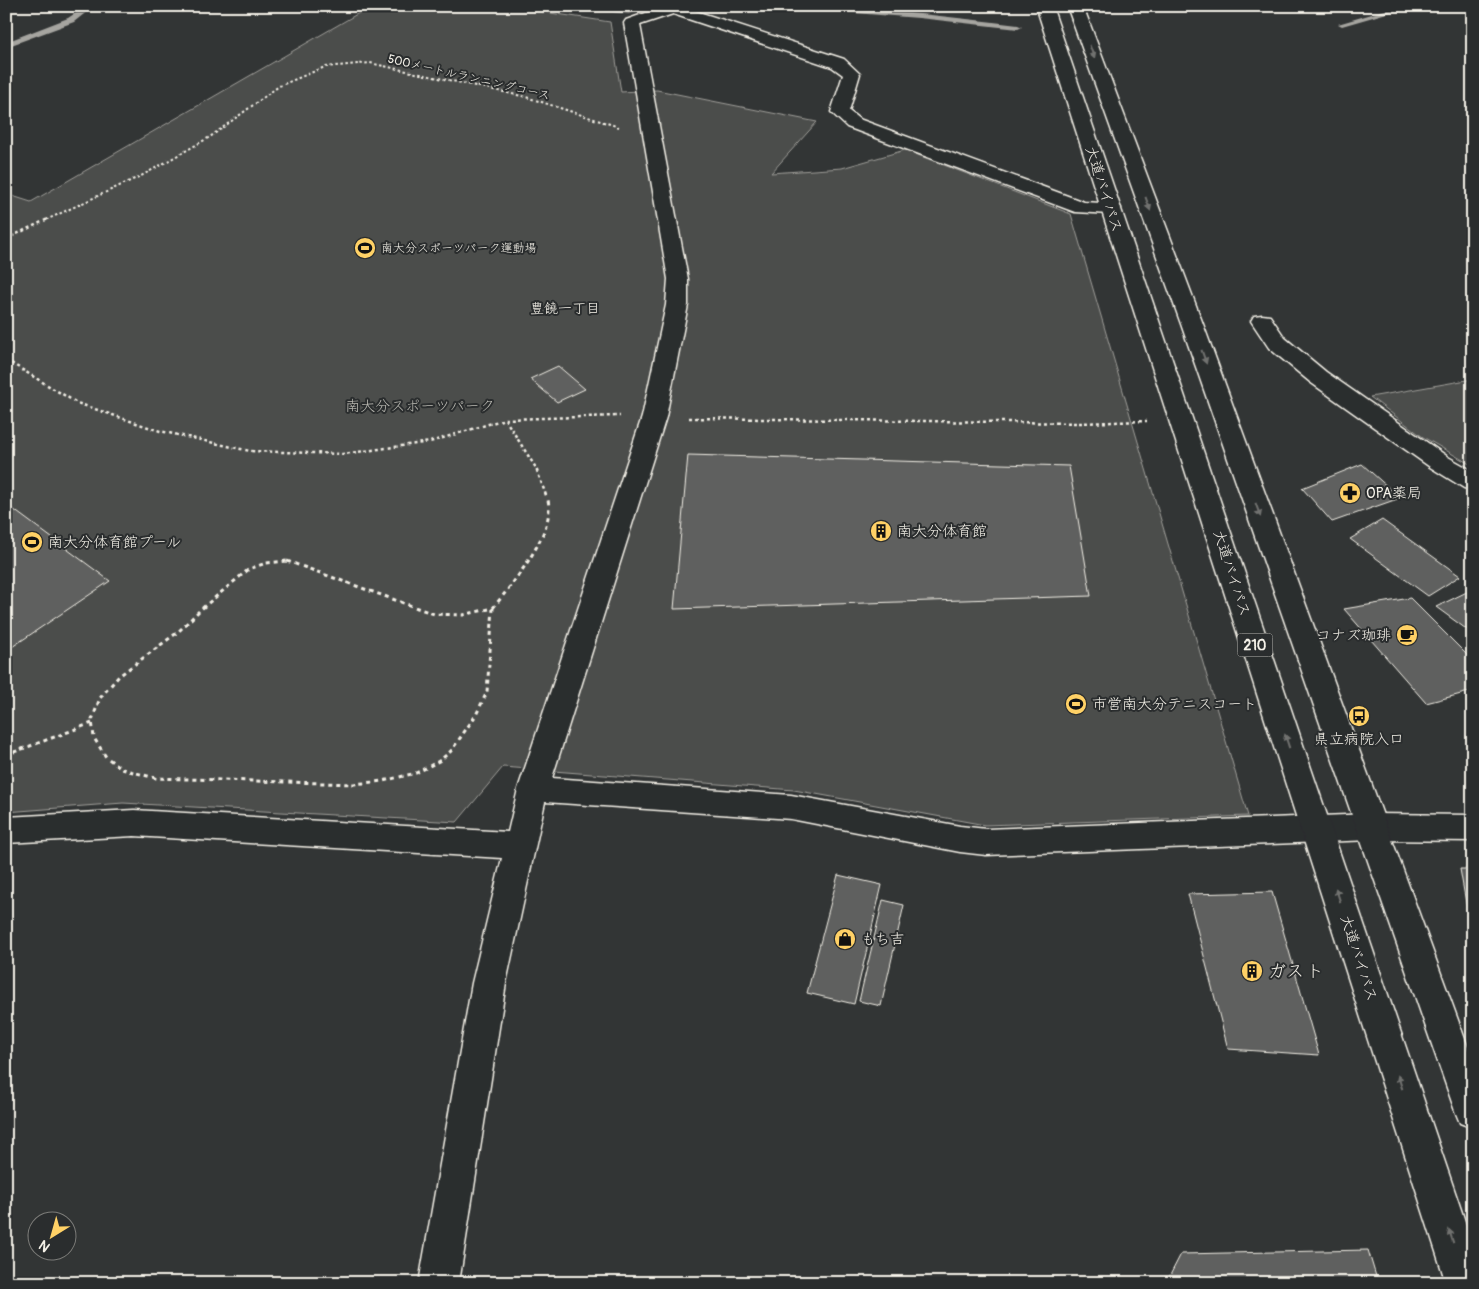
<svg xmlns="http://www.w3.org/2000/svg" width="1479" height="1289" font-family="Pangolin,'Klee One',sans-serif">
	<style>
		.green { fill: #4b4d4c; stroke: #a09f9a }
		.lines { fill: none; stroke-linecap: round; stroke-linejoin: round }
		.stream { fill: #a6a5a0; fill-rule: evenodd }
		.building { fill: #5f605f; stroke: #f4f1e8 }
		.minor-casing { stroke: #f4f1e8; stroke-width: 3 }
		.trunk-casing { stroke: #f4f1e8; stroke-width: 3 }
		.path-far2 { stroke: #f4f1e8; stroke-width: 2; stroke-dasharray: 2.5 2.5; stroke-linecap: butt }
		.path-far1 { stroke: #f4f1e8; stroke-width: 2.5; stroke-dasharray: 3 3; stroke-linecap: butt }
		.path { stroke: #f4f1e8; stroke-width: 3; stroke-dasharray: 4 4; stroke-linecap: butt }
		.minor { fill: #2a2d2e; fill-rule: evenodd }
		.trunk { fill: #2a2d2e; fill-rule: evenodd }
		.oneway { fill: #71726f }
		.labels { text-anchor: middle; stroke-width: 4; stroke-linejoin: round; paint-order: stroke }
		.far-street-label { font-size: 12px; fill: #f4f1e8; stroke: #2a2d2e }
		.far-poi-label { font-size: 12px; fill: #f4f1e8; stroke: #2a2d2e; text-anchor: start }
		.far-neighbourhood-label { font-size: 14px; fill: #f4f1e8; stroke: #2a2d2e }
		.shield { fill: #2a2d2e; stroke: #b7b6b0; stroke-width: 1 }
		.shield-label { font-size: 14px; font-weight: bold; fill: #f4f1e8 }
		.street-label { font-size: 15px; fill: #f4f1e8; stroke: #2a2d2e }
		.park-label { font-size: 15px; fill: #b9b8b1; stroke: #2a2d2e }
		.poi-label { font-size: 15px; fill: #f4f1e8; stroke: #2a2d2e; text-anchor: start }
		.near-poi-label { font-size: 18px; fill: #f4f1e8; stroke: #2a2d2e; text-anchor: start }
	</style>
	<rect width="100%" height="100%" fill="#323535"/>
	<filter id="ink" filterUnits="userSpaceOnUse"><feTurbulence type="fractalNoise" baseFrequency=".02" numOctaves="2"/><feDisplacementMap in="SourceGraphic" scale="10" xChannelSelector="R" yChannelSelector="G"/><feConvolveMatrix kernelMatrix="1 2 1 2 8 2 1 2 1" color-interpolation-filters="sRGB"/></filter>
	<g filter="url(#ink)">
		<!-- green -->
		<path class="green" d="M371,6H504L610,22L621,92L657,90L817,122L771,173L842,168L905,150L1071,214L1248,816L985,825L794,790L503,767L457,822L123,803L6,812V194L31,202Z
			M1473,379V466L1423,437L1370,397Z"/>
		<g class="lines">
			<!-- stream -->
			<path class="stream" d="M86,6H94L74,22L6,47V42L68,18Z
				M563,6H591L629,10L633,12L629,14Z
				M785,6C863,6 941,16 1018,25L1022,27L1018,29L919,18L788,8Z
				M1399,6H1411L1342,26L1338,24Z"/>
		</g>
		<!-- building -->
		<path class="building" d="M558,366L585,389L557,402L530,379Z
			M688,455L1069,466L1091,596L674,609Z
			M1362,464L1400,498L1332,522L1302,488Z
			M6,504L110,581L6,651Z
			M1382,520L1460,576L1428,596L1350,539Z
			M1473,589V634L1436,607Z
			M1410,598L1473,661V691L1426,703L1344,609Z
			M1460,869H1473V937H1472Z
			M838,875L882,885L854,1004L807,993Z
			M1272,892L1319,1055L1228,1049L1188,894Z
			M883,900L904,905L881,1006L859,1001Z
			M1368,1250L1378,1283H1166L1181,1254Z"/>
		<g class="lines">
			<!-- minor casing -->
			<g class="minor-casing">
				<path id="minor" d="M655,6H680L844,59L860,74L849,111L859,119L1084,202L1118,204L1121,208L1118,212L1111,214L1075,212L847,127L831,112L843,75L832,67L673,14L640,25L688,279V305L666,417L552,778L791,795L960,826L986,829L1372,814L1473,815V841L1372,840L986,855L960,852L791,819L545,802L506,983L459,1283H419L472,983L502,858L134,836L6,843V817L134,810L508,832L518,789L642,417L666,305L668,279L624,23L626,20L657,9Z
					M1262,315L1270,316L1285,338L1326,372L1448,457L1473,471V490L1464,488L1430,467L1310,382L1269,348L1251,321L1254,316Z"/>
			</g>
			<!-- trunk casing -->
			<g class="trunk-casing">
				<path id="trunk" d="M1036,6H1052L1473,1245V1283H1446Z
					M1067,6H1083L1203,324L1473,1061V1128L1460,1123L1455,1111L1181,324Z"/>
			</g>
			<!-- path-far2 -->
			<path class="path-far2" d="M46,220L143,175L210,137L279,86L325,67L370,63L526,97L619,127"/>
			<!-- path-far1 -->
			<path class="path-far1" d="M6,239L48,219
				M6,360L77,403L160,431L250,451L343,454L430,442L505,419L620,416
				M689,418L1080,423L1147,421
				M505,419L536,468L547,498"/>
			<!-- path -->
			<path class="path" d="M287,561L434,614L463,615L493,608L487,692L476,715L451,751L439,761L416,773L383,781L354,784L155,778L122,769L106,757L94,738L92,720L100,698L119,676L178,632L200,610L249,569L266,563Z
				M493,608C512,584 559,529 547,497
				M6,755L92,723"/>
			<!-- minor -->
			<use href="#minor" class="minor"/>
			<!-- trunk -->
			<use href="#trunk" class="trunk"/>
		</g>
		<!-- one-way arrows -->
		<defs><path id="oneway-solid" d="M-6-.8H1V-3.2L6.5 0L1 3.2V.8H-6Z" transform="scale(1.25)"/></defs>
		<g class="oneway">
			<use href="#oneway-solid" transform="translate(1092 52) rotate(70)"/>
			<use href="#oneway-solid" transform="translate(1148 204) rotate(70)"/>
			<use href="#oneway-solid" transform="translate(1204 357) rotate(70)"/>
			<use href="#oneway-solid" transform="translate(1258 510) rotate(70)"/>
			<use href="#oneway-solid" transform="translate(1287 741) rotate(-108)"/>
			<use href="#oneway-solid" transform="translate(1338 895) rotate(-108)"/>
			<use href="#oneway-solid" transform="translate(1400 1082) rotate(-108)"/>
			<use href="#oneway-solid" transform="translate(1451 1236) rotate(-108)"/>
		</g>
	</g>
	<!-- icons -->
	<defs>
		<g id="stadium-disc" transform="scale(1.125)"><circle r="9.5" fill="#ffd166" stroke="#2a2d2e"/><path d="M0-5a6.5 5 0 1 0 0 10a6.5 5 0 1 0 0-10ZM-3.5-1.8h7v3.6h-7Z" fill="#111"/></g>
		<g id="pharmacy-disc" transform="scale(1.125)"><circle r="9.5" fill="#ffd166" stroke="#2a2d2e"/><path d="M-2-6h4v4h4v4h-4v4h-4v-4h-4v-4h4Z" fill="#111"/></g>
		<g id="building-disc" transform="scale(1.125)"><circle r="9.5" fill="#ffd166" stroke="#2a2d2e"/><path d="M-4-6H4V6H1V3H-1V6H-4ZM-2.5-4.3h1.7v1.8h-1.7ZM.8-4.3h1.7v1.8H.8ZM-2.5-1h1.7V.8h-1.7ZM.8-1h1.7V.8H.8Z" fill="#111"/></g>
		<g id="cafe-disc" transform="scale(1.125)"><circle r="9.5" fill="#ffd166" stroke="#2a2d2e"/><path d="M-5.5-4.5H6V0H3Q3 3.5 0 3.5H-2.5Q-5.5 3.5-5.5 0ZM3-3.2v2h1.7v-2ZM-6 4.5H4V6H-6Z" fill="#111"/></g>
		<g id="bus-disc" transform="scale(1.125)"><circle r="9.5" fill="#ffd166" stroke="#2a2d2e"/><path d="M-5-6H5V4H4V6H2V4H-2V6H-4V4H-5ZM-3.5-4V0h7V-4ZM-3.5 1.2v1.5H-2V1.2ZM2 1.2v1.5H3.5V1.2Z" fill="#111"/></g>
		<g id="shop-disc" transform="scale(1.125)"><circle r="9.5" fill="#ffd166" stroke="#2a2d2e"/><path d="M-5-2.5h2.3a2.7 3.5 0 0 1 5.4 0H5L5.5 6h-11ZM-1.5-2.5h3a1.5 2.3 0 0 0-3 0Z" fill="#111"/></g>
	</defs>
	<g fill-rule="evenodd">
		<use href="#stadium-disc" x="365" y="248"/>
		<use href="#pharmacy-disc" x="1350" y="493"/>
		<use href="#building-disc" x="881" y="531"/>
		<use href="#stadium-disc" x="32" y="542"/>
		<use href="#cafe-disc" x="1407" y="635"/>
		<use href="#stadium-disc" x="1076" y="704"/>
		<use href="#bus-disc" x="1359" y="716"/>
		<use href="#shop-disc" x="845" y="939"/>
		<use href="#building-disc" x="1252" y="971"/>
	</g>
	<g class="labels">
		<!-- far-street labels -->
		<g class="far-street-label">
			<text transform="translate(469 77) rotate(13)" y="4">500メートルランニングコース</text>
		</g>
		<!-- far-poi labels -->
		<g class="far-poi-label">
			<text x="381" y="252">南大分スポーツパーク運動場</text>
		</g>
		<!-- far-neighbourhood labels -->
		<g class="far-neighbourhood-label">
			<text x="565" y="313">豊饒一丁目</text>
		</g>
		<!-- shield labels -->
		<rect class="shield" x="1237.5" y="633.5" width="35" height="23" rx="4"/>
		<g class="shield-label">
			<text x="1255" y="650">210</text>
		</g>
		<!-- street labels -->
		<g class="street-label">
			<text transform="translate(1104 189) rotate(72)" y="5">大道バイパス</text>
			<text transform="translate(1232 573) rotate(72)" y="5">大道バイパス</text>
			<text transform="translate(1359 958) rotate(72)" y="5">大道バイパス</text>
		</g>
		<!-- park labels -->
		<g class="park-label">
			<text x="420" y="411">南大分スポーツパーク</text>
		</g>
		<!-- poi labels -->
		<g class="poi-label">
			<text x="1366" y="498">OPA薬局</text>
			<text x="897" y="536">南大分体育館</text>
			<text x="48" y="547">南大分体育館プール</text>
			<text x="1391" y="640" text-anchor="end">コナズ珈琲</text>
			<text x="1092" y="709">市営南大分テニスコート</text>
			<text x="1359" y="744" text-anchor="middle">県立病院入口</text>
			<text x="861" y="944">もち吉</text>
		</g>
		<!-- near-poi labels -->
		<g class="near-poi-label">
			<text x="1268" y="977">ガスト</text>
		</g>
	</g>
	<!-- margin -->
	<rect width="1479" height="1289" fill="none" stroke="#2a2d2e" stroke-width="25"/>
	<rect x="12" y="12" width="1454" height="1264" fill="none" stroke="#f4f1e8" stroke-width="2" filter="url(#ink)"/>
	<!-- north arrow -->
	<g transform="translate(52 1236) rotate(217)"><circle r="24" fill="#2a2d2e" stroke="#7b7b78"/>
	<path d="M0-4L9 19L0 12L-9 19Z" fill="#ffd166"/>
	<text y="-8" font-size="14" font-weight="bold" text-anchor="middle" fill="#f4f1e8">N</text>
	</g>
</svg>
